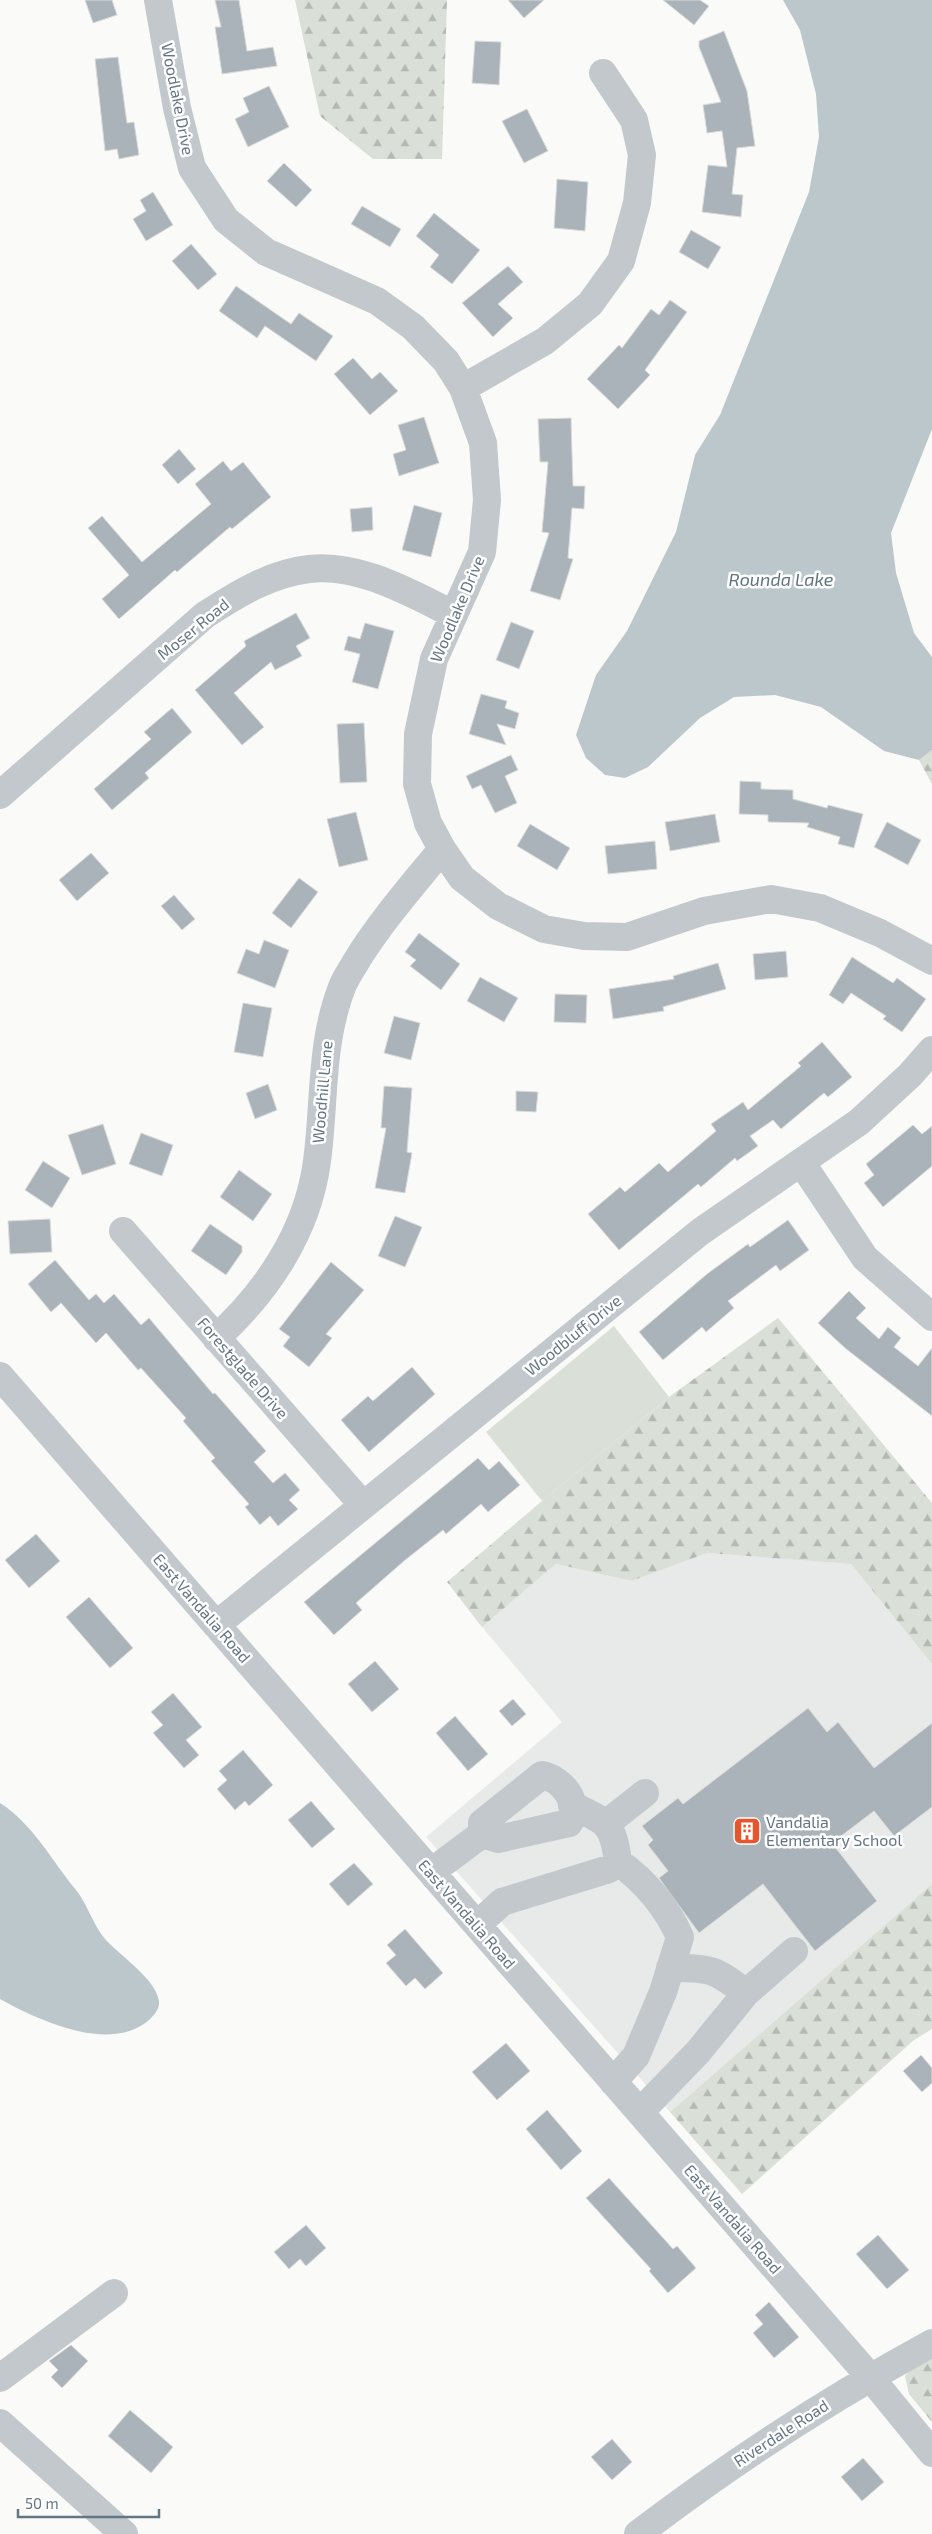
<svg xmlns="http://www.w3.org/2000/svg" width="932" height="2534" font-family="'Exo 2',sans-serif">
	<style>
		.built { fill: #e8e9e9 }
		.grass { fill: #dadfd7 }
		.forest { fill: url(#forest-firs) }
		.water { fill: #bbc7cb }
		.building { fill: #aab3b9; stroke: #dcdcda }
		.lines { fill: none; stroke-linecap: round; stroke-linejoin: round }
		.minor { stroke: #c3c8cc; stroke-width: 28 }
		.labels { text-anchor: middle; stroke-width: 5; stroke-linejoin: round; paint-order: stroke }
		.street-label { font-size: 16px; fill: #657683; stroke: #fff }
		.poi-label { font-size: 16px; fill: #657683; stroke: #fff; text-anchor: start }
		.water-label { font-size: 18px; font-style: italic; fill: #60757c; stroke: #fff }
	</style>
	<defs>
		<pattern id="forest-firs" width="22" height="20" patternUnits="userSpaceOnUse" patternTransform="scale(1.25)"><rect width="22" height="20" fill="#dadfd7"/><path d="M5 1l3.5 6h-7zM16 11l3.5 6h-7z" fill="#b4b9b4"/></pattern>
	</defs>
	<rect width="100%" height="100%" fill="#fafaf8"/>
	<!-- built -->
	<path class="built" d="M707,1553L851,1564L932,1664V1884L670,2112L426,1837L562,1722L482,1627L556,1564L632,1581Z"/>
	<!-- grass -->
	<path class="grass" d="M614,1326L669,1397L542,1501L486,1432Z"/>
	<!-- forest -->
	<path class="forest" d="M295,0H447L442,159H373L320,116Z
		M932,750V784L919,760Z
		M778,1318L932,1503V1664L851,1564L707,1553L632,1581L556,1564L482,1627L447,1582L542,1501L669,1397Z
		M932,1884V2029L914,2040L742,2194L670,2112Z
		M932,2353V2422L909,2394L905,2376L918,2360Z"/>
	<!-- water -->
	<path class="water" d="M783,0H932V429L891,533L896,573L914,633L932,657V750L919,760L884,751L821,707L775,695L734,697L700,718L648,767L625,778L605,775L586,758L576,735L596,675L627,631L676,532L695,455L720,415L809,192L819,137L816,94L800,30Z
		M0,1803C33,1824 52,1861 76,1890C88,1905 93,1925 105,1939C119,1955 156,1979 159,2001C160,2009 154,2015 149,2020C110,2054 38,2020 0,1999Z"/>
	<!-- building -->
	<path class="building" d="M85,0H112L117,15L93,23Z
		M215,0H239L247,51L273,47L277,66L222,74L215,27H221Z
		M508,0H544L524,18Z
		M663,0H700L709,6L694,25Z
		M724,31L747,91L755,146L737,148L732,194L743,195L741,217L702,212L708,165L727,167L722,131L707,133L703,105L721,102L699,47V41Z
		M475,41L501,42L499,85L472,83Z
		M118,57L127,123L134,122L139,155L119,159L117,149L105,151L95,59Z
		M269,86L289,127L248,147L235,119L249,112L243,98Z
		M527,109L548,151L524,163L502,121Z
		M284,163L312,190L296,207L267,181Z
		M557,179L588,182L585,231L554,228Z
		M153,192L173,225L146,241L133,219L146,211L140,200Z
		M362,206L401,229L390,247L351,224Z
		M434,213L480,250L452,284L430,267L439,255L416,236Z
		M691,230L721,247L708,269L679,252Z
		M191,244L217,274L198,290L172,261Z
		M508,266L523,282L498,304L513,318L493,337L462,303Z
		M236,286L291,324L299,313L333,336L316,361L265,326L257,338L219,311Z
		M670,300L687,312L645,370L650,375L618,409L587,379L619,345L622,348L651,309L659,315Z
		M353,358L372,379L380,372L398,391L370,415L334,374Z
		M424,417L439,463L399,476L393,454L406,450L398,425Z
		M571,418L573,486H585L584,509L572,508L568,558L573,559L560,600L530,591L549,533L542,532L548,462H540L538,419Z
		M179,449L196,469L178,484L162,465Z
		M223,461L231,471L243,462L271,497L232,529L230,527L177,572L175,570L119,619L102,599L129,575L88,528L102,516L142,562L211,504L195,484Z
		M414,505L442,513L431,557L402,550Z
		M372,507L373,530L352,532L350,509Z
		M296,613L310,638L296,646L302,656L275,670L271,662L234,693L264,727L242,745L195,690L246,646L244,641Z
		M511,622L534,631L519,669L496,660Z
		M365,623L394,631L378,689L352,682L360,654L344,650L348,636L360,639Z
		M481,694L507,701L505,708L519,713L515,729L497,724L506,745L469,734Z
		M172,708L192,732L145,773L149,778L112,810L94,789L151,739L144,732Z
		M364,723L367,782L340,783L337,724Z
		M511,755L518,770L505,776L517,803L495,813L481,785L472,789L466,776Z
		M740,781L761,782V789L793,790V799L827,808L828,805L863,814L854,848L838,844L840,837L807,827L809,823L768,822V815L739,814Z
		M356,812L368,860L339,867L327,819Z
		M715,814L720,842L670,851L665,822Z
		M887,822L921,840L908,865L874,847Z
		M530,824L570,848L557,870L517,846Z
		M655,841L657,869L608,874L605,846Z
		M91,853L109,873L77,901L59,880Z
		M299,878L318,892L291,928L272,913Z
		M174,895L195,919L182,930L161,906Z
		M419,933L460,964L441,990L410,966L416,960L405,952Z
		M264,940L289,950L275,988L237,973L246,949L259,954Z
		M786,951L788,977L755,980L753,954Z
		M852,957L893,983L897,978L926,999L902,1032L883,1019L886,1016L851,993L843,1004L829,995Z
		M718,963L726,989L663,1007L664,1011L613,1019L609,989L674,979L673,976Z
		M480,977L518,998L504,1022L467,1001Z
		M555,994L587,995L586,1023L554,1022Z
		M243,1003L272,1008L263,1057L234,1052Z
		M394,1016L420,1023L411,1060L384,1053Z
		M822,1042L852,1077L828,1097L824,1093L781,1129L773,1120L750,1136L758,1146L737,1161L735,1158L701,1187L698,1184L619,1250L588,1214L620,1187L625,1192L659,1163L668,1172L716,1131L711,1124L743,1102L748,1110L801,1066L798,1063Z
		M268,1084L277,1110L255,1119L246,1093Z
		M384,1086L412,1088L407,1152L412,1153L405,1193L375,1188L386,1128H381Z
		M516,1091L538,1092L536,1112L516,1111Z
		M103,1124L116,1164L82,1175L68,1135Z
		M913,1125L922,1134L932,1126V1166L883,1207L864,1183L874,1175L866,1164Z
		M141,1133L173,1145L162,1176L129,1164Z
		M43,1161L70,1178L52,1208L25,1190Z
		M239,1170L272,1194L253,1221L220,1197Z
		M395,1216L422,1227L405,1267L378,1256Z
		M50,1219L52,1252L10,1254L8,1221Z
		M788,1220L809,1250L780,1271L776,1265L728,1301L734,1308L706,1332L702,1327L663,1360L639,1332L707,1274L748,1244L750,1247Z
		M210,1224L242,1246V1252L226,1275L191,1251Z
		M55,1260L89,1300L96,1294L104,1303L114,1294L141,1325L149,1318L213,1394L215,1393L266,1451L254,1462L273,1483L285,1473L300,1490L289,1500L298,1509L278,1526L270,1516L260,1525L245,1507L249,1504L211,1461L215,1458L183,1421L186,1418L141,1368L138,1370L106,1333L96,1343L61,1303L51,1312L28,1284Z
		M331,1262L364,1290L326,1334L332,1338L309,1367L283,1346L290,1337L279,1329Z
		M849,1291L866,1308L856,1318L879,1339L888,1327L901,1338L894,1347L918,1366L932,1348V1416L845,1348L818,1323Z
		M412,1367L435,1394L369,1452L341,1420L368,1396L373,1401Z
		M478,1458L489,1470L499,1461L520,1485L488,1512L481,1504L446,1534L443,1530L404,1561L356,1603L362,1610L334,1635L304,1602Z
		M36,1534L60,1561L29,1588L5,1560Z
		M89,1597L133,1648L110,1668L66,1617Z
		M375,1661L399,1689L372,1712L348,1684Z
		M173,1693L202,1727L186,1740L199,1755L184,1768L153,1733L163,1725L151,1712Z
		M513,1699L526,1714L512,1726L499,1711Z
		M808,1708L827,1732L838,1722L874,1768L932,1723V1807L894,1836L874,1811L832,1843L877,1901L815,1951L763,1884L699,1933L659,1878L668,1871L648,1845L653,1840L642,1826L678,1798L683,1804Z
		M455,1716L488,1754L468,1771L436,1733Z
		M243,1750L273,1785L249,1806L245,1801L235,1810L217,1789L227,1780L219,1771Z
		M311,1801L335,1829L312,1848L288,1820Z
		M354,1863L373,1884L348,1906L329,1884Z
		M405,1929L443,1973L425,1989L415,1978L406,1986L386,1963L396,1955L387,1945Z
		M506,2043L530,2071L497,2100L472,2072Z
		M921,2055L932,2068V2083L922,2092L903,2071Z
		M547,2110L582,2151L561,2170L526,2129Z
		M609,2178L673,2249L677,2246L696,2268L668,2293L649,2271L651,2269L586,2198Z
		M306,2225L326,2248L306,2266L300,2259L289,2269L274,2252Z
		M878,2235L909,2270L887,2289L856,2254Z
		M769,2302L799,2337L774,2358L753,2333L763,2324L755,2315Z
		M71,2345L88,2361L62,2388L51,2377L58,2370L49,2361Z
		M130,2410L173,2447L151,2473L108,2436Z
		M612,2439L632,2462L612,2480L591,2457Z
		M863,2458L884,2482L862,2501L841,2477Z"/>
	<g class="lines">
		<!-- minor -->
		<path class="minor" d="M158,0L177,108L192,168L226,220L266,252L377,301L413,327L446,361L463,388L483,443L487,500L482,552L434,659L418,734L417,784L428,823L442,849L462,878L498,906L544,929L584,936L627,937L704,911L771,899L820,908L880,933L932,961
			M463,388L545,341L590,304L621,261L637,203L642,155L634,120L603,73
			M0,795L205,615C236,595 271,573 309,569C359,563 410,593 453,614
			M801,1162L865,1258L932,1317
			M123,1231L363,1505
			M216,1338C267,1292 308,1231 317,1161C325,1102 320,1043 342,987C346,977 352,969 357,960C381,921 412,886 442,849
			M0,1376L870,2377L932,2453
			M216,1625L700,1232L859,1122L910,1075L932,1050
			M542,1775C562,1779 582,1803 569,1823L498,1839L482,1834V1823Z
			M607,1823L645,1793
			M431,1872L482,1834
			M477,1925L502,1902L609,1869L618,1862C613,1822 606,1822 572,1805
			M746,1993L794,1951
			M613,2082L636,2056L663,1992L680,1937C667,1907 644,1880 618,1862
			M640,2112L698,2052L746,1993C713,1968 711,1968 670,1968
			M0,2378L114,2293
			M0,2423L124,2534
			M638,2534C731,2463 829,2399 932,2343"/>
	</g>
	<!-- icons -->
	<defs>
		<g id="building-square" transform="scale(1.4375)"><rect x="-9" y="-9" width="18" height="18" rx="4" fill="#e4572e" stroke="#fff"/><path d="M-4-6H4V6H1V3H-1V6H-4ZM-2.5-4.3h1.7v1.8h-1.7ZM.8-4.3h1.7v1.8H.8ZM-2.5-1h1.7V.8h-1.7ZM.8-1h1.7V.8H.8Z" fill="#fff"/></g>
	</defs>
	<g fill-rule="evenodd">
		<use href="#building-square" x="747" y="1831"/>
	</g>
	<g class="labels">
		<!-- street labels -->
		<g class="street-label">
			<text transform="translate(178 99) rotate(79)" y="6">Woodlake Drive</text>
			<text transform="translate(457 609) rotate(-67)" y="6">Woodlake Drive</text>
			<text transform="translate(193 629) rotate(-39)" y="6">Moser Road</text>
			<text transform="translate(322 1092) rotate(-85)" y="6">Woodhill Lane</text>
			<text transform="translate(573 1335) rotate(-39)" y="6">Woodbluff Drive</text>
			<text transform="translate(243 1368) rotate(49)" y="6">Forestglade Drive</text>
			<text transform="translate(202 1608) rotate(49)" y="6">East Vandalia Road</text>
			<text transform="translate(467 1914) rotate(49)" y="6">East Vandalia Road</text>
			<text transform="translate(733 2219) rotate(49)" y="6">East Vandalia Road</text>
			<text transform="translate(781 2433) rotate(-33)" y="6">Riverdale Road</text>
		</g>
		<!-- poi labels -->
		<g class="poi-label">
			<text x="766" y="1828">Vandalia<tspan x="766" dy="18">Elementary School</tspan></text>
		</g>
		<!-- water labels -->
		<g class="water-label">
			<text x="781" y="586">Rounda Lake</text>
		</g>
	</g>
	<!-- scale -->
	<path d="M18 2509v8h141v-8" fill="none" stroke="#657683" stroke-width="2.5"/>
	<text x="25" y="2509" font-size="15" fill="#657683" stroke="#ffffff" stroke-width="4" paint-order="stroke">50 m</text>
</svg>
